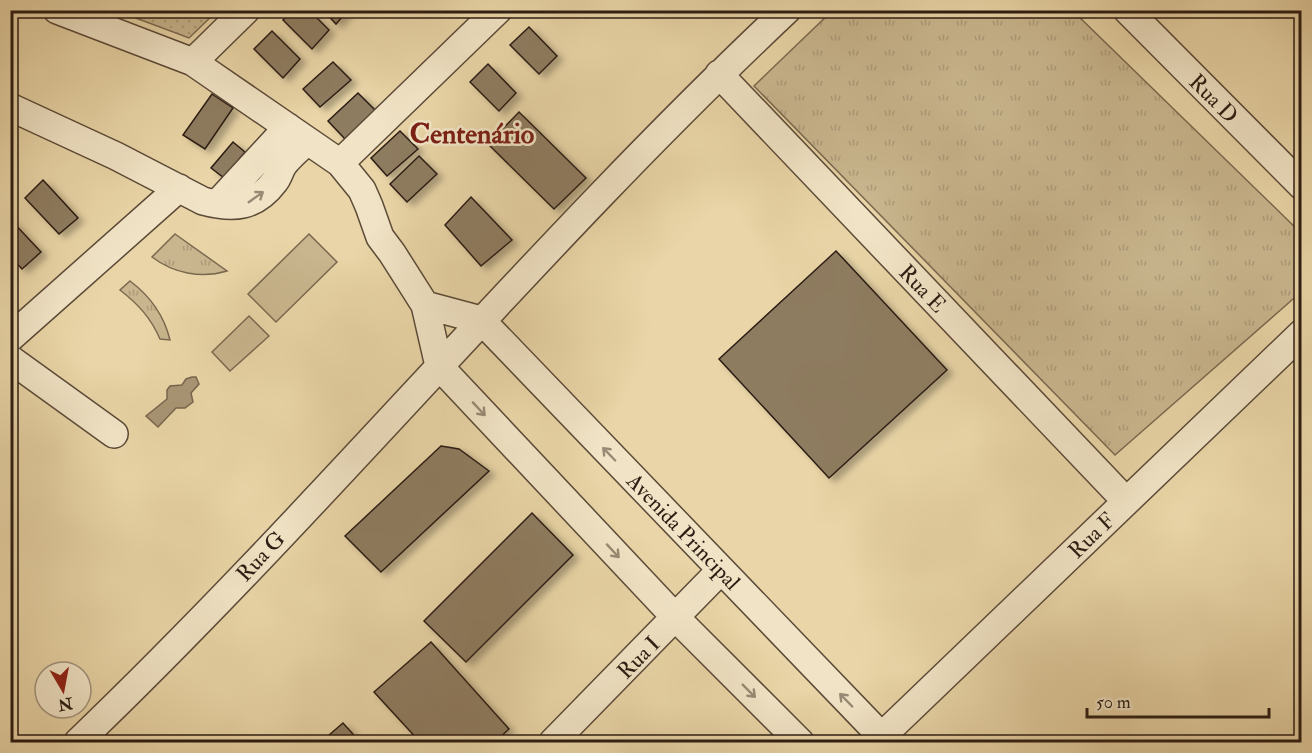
<svg xmlns="http://www.w3.org/2000/svg" width="1312" height="753" font-family="'IM FELL Double Pica',serif">
	<style>
		.grass { fill: url(#grass-tufts); stroke: #7a6950; stroke-width: 1.5 }
		.park { fill: url(#park-dots); stroke: #7a6950; stroke-width: 1.5 }
		.pitch { fill: #c9b68e; stroke: #7a6950; stroke-width: 1.5 }
		.water { fill: #a99675; stroke: #77654e; stroke-width: 1.5 }
		.building { fill: #8e7c60; stroke: #2c1c13; stroke-width: 1.5; filter: url(#shadow) }
		.lines { fill: none; stroke-linecap: round; stroke-linejoin: round }
		.street-casing { stroke: #5b4a38; stroke-width: 30 }
		.street { stroke: #f1e4c6; stroke-width: 27 }
		.oneway { stroke: #988a75 }
		.labels { text-anchor: middle; stroke-width: 5; stroke-linejoin: round; paint-order: stroke }
		.street-label { font-size: 22px; fill: #2c1c13; stroke: #f1e4c6 }
		.district-label { font-size: 28px; font-weight: bold; fill: #7a1f14; stroke: #f1e4c6 }
	</style>
	<defs>
		<pattern id="grass-tufts" width="24" height="20" patternUnits="userSpaceOnUse" patternTransform="scale(1.5)"><rect width="24" height="20" fill="#c9b68e"/><path d="M3 7l-1-3M5 7V3M7 7l1-3M15 17l-1-3M17 17v-4M19 17l1-3" fill="none" stroke="#ad9c7a"/></pattern>
		<pattern id="park-dots" width="8" height="8" patternUnits="userSpaceOnUse" patternTransform="scale(1.5)"><rect width="8" height="8" fill="#c9b68e"/><path d="M2 2h.1M6 6h.1" fill="none" stroke="#ad9c7a" stroke-width="1.8" stroke-linecap="round"/></pattern>
		<filter id="shadow"><feDropShadow dx="6" dy="4" stdDeviation="3" flood-color="#0004"/></filter>
	</defs>
	<rect width="100%" height="100%" fill="#e9d5a7"/>
	<filter id="stains"><feTurbulence type="fractalNoise" baseFrequency=".00333" numOctaves="4"/><feColorMatrix values="0 0 0 0 .2 0 0 0 0 .09 0 0 0 0 .02 0 0 0 .5 -.17"/></filter>
	<radialGradient id="worn" r=".72"><stop offset=".6" stop-color="#630" stop-opacity="0"/><stop offset="1" stop-color="#630" stop-opacity=".3"/></radialGradient>
	<!-- grass -->
	<path class="grass" d="M833,10L1073,11L1301,233V292L1115,455L754,86Z
		M175,234L227,271C201,279 173,273 152,257Z
		M130,281C150,296 164,315 170,340L160,339C151,318 138,304 120,290Z"/>
	<!-- park -->
	<path class="park" d="M117,11L217,10V11L189,38Z"/>
	<!-- pitch -->
	<path class="pitch" d="M309,234L337,262L276,322L248,294Z
		M249,316L269,336L230,371L212,352Z"/>
	<!-- water -->
	<path class="water" d="M192,377H196L199,384L191,393L193,402L185,408H176L158,427L146,416L167,399V390L170,386L182,385L186,379Z"/>
	<!-- building -->
	<path class="building" d="M293,10H309L329,30L312,49L283,20Z
		M323,10H348L336,24Z
		M529,27L557,56L539,74L510,45Z
		M272,31L300,59L283,78L254,49Z
		M333,62L351,80L320,107L303,89Z
		M488,64L516,93L499,111L470,82Z
		M358,93L376,111L345,139L328,121Z
		M212,94L233,108L205,149L183,135Z
		M519,112L586,178L554,209L488,144Z
		M400,131L418,149L387,176L371,158Z
		M233,142L245,152L224,178L211,168Z
		M419,156L437,174L407,202L390,184Z
		M43,180L78,218L59,234L25,198Z
		M471,197L512,240L481,266L445,225Z
		M10,219L41,252L22,269L10,256Z
		M836,251L947,370L829,478L719,359Z
		M441,446L459,449L489,471L381,572L345,536Z
		M532,513L573,555L466,662L424,621Z
		M431,642L509,729L495,742H420L374,692Z
		M343,723L360,742H321Z"/>
	<g class="lines">
		<!-- street casing -->
		<g class="street-casing">
			<path id="street" d="M57,10L193,62L340,163L362,190L369,206L380,237L392,253L425,305L439,366
				M1127,10L1302,186
				M193,62L246,10
				M719,74L1126,501
				M10,107L116,156L203,201C233,209 255,208 275,181C279,176 280,169 284,164C290,156 300,148 307,141
				M340,163L498,10
				M217,204L288,127
				M425,305L481,320L887,742
				M10,338L179,188
				M10,359L114,434
				M439,366L676,618L800,742
				M881,737L1302,333
				M78,742C323,507 539,243 787,10
				M553,742L721,570"/>
		</g>
		<!-- street -->
		<use href="#street" class="street"/>
	</g>
	<!-- one-way arrows -->
	<defs><path id="oneway-shaft" d="M-6 0H5M1.5-3L5.5 0L1.5 3" fill="none" stroke-width="1.6" stroke-linecap="round" stroke-linejoin="round" transform="scale(1.5)"/></defs>
	<g class="oneway">
		<use href="#oneway-shaft" transform="translate(256 197) rotate(-35)"/>
		<use href="#oneway-shaft" transform="translate(479 409) rotate(47)"/>
		<use href="#oneway-shaft" transform="translate(609 454) rotate(-134)"/>
		<use href="#oneway-shaft" transform="translate(613 551) rotate(47)"/>
		<use href="#oneway-shaft" transform="translate(749 691) rotate(45)"/>
		<use href="#oneway-shaft" transform="translate(846 700) rotate(-134)"/>
	</g>
	<g class="labels">
		<!-- street labels -->
		<g class="street-label">
			<text transform="translate(1214 98) rotate(45)" y="8">Rua D</text>
			<text transform="translate(923 288) rotate(46)" y="8">Rua E</text>
			<text transform="translate(684 531) rotate(46)" y="8">Avenida Principal</text>
			<text transform="translate(1091 535) rotate(-44)" y="8">Rua F</text>
			<text transform="translate(260 556) rotate(-47)" y="8">Rua G</text>
			<text transform="translate(638 657) rotate(-45)" y="8">Rua I</text>
		</g>
		<!-- district labels -->
		<g class="district-label">
			<text x="472" y="143">Centenário</text>
		</g>
	</g>
	<!-- margin -->
	<rect width="1312" height="753" fill="none" stroke="#e9d5a7" stroke-width="36"/>
	<rect x="12" y="12" width="1288" height="729" fill="none" stroke="#2c1c13" stroke-width="3"/>
	<rect x="18" y="18" width="1276" height="717" fill="none" stroke="#2c1c13" stroke-width="1.5"/>
	<!-- north arrow -->
	<g transform="translate(63 690) rotate(170)"><circle r="28" fill="#f1e4c6" stroke="#a2947e" stroke-width="1.5"/>
	<path d="M0-4.5L10 22L0 15L-10 22Z" fill="#8f2418"/>
	<text y="-9" font-size="16" font-weight="bold" text-anchor="middle" fill="#2c1c13">N</text>
	</g>
	<!-- scale -->
	<path d="M1087 708v9h182v-9" fill="none" stroke="#2c1c13" stroke-width="3"/>
	<text x="1096" y="708" font-size="18" fill="#2c1c13" stroke="#f1e4c6" stroke-width="4.5" paint-order="stroke">50 m</text>
	<rect width="100%" height="100%" filter="url(#stains)"/>
	<rect width="100%" height="100%" fill="url(#worn)"/>
</svg>
